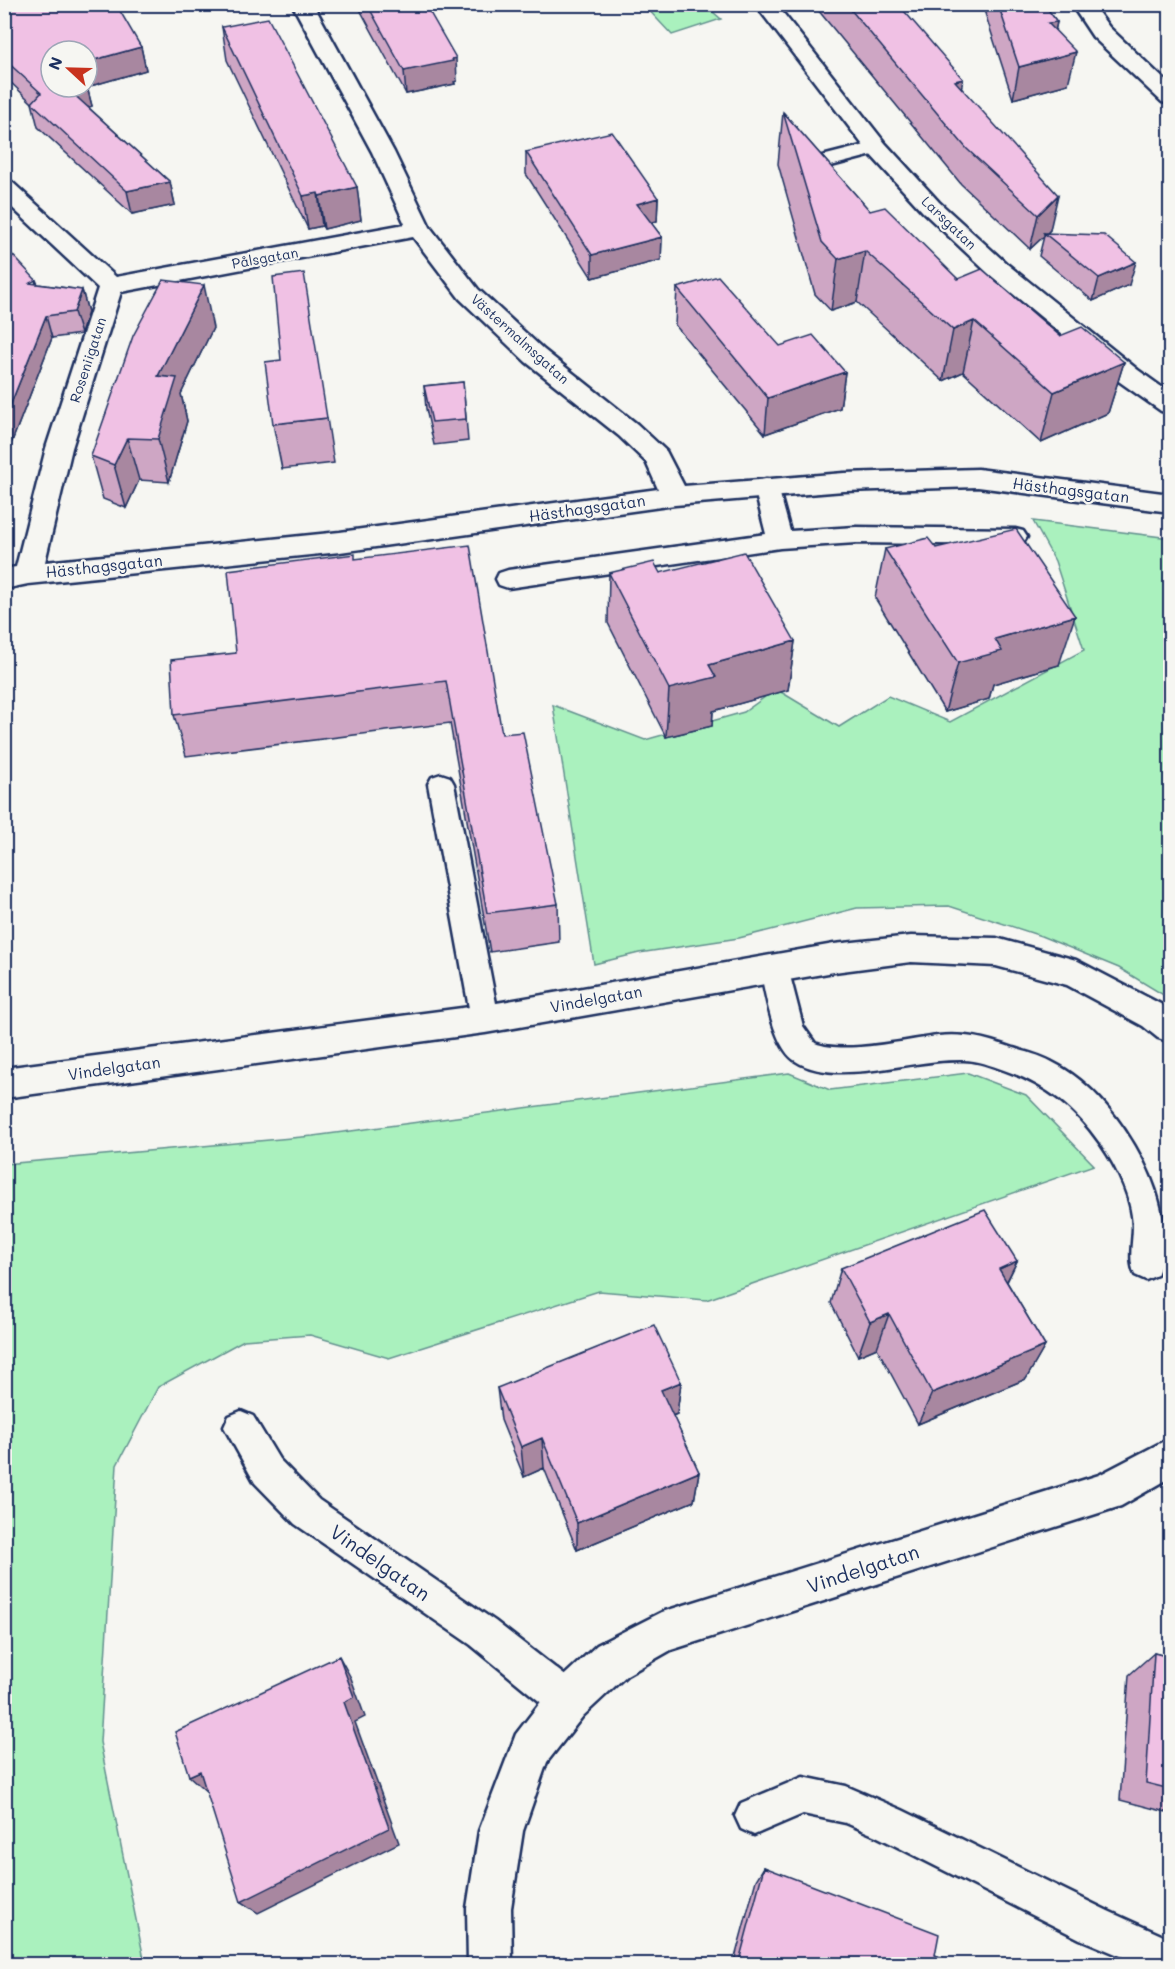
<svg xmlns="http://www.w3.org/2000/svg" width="1175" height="1969" font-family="Mali,sans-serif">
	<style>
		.green { fill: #aaf1be; stroke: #62908e; stroke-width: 1.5 }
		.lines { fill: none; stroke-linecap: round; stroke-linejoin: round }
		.service-casing { stroke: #1b2f5e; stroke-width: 5 }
		.minor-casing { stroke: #1b2f5e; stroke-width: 5 }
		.service { fill: #f6f6f2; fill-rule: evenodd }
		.minor { fill: #f6f6f2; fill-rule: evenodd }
		.wall { fill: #cea6c4; stroke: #1b2f5e; stroke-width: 1.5 }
		.shaded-wall { fill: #a887a0; stroke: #1b2f5e; stroke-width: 1.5 }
		.building { fill: #f0c1e4; stroke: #1b2f5e; stroke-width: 1.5 }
		.labels { text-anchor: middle; stroke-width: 4.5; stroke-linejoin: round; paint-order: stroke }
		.far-street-label { font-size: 14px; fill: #1b2f5e; stroke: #f6f6f2 }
		.street-label { font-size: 16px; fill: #1b2f5e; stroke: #f6f6f2 }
		.near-street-label { font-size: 20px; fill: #1b2f5e; stroke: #f6f6f2 }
	</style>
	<rect width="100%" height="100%" fill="#f6f6f2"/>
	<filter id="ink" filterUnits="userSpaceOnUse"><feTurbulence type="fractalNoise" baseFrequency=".0167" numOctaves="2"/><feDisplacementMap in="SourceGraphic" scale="12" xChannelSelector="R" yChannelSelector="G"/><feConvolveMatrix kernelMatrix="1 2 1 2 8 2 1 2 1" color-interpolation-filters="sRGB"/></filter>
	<g filter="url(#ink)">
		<!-- green -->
		<path class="green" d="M644,5H705L721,19L672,35Z
			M1033,521L1170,538V999L1119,968L1041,936L949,906L857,908L739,938L639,953L594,964L553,705L645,740L744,712L776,689L839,727L888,696L950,722L1084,650L1055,561Z
			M789,1073L830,1090L968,1073L1026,1095L1094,1165L706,1300L599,1291L389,1358L310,1335L244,1340L158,1387L117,1465L100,1742L145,1964H5V1164L313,1136Z"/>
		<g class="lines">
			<!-- service casing -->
			<g class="service-casing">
				<path id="service" d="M877,142L884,144L887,148L884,152L812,171L815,175L812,179H798L788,168L791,164Z
					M766,479L774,481L778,487L790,531L856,527L1015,529L1023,531L1027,537L1023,543L1015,545L856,543L780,548L508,588L499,585L496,579L499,573L508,570L766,534L754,487L758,481Z
					M441,774L450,777L454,784L499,1019L495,1028L485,1031L475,1028L471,1019L428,784L432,777Z
					M774,956L784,960L788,968L803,1026L815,1043C844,1055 906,1040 938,1036C965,1033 987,1039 1013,1048C1026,1052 1040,1055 1052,1062C1092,1082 1123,1122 1143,1161C1160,1195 1173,1239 1157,1275L1146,1280L1135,1275C1128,1260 1133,1243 1133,1226C1132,1197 1116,1166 1100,1143C1074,1106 1046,1085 1004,1070C990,1065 975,1059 960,1060C928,1060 896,1068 865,1071C843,1073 814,1074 794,1060C773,1045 765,992 760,968L764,960Z
					M241,1411L253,1416L279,1459L319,1500L495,1621L581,1688L586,1701L581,1714L568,1719L555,1714L471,1645L295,1524L255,1483L224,1427L229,1416Z
					M803,1777L846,1786L902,1810L1108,1911L1170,1939V1964H1140L1080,1939L876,1836L846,1823L803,1814L754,1835L741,1829L735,1816L741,1803Z"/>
			</g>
			<!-- minor casing -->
			<g class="minor-casing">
				<path id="minor" d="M292,4H313L394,152L430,227L478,289L544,350L637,424L666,451L684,486L844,473L978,469L1170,494V512L978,487L844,491L675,505L340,552L28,584L4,589V569L16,567L46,448L98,288L4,200V180L12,182L116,277L405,224L372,152ZM413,237L460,299L526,362L619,436L646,462L658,489L340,532L45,562L72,448L121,292Z
					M755,4H776L885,143L939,202L1007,264L1138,370L1170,393V413L1161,411L1120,382L989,274L923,212L869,153Z
					M1071,4H1092L1109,27L1170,85V104L1162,102L1093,37Z
					M911,936L996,938L1076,960L1170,1009V1042L1158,1038L1143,1026L1067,985L996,966L911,962L834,972L485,1033L4,1098V1068L485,1005L834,944Z
					M1170,1438V1478L1121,1506L671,1650L627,1675L583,1716L547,1762L523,1831L511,1908L512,1964H468L467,1908L479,1831L516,1734L553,1686L597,1645L662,1612L1099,1475Z"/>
			</g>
			<!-- service -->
			<use href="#service" class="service"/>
			<!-- minor -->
			<use href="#minor" class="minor"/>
		</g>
		<!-- wall -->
		<path class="wall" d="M4,4L141,47L146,70L87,87L92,106L88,107L170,182L175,205L132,214L38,127L32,103L4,76Z
			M357,4H425L457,81L454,82L455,84L406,94Z
			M819,4H898L961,88L1050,230L1047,233L1129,285L1093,301L1039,256L1044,236L1030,249L961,184L818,10Z
			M982,4H1044L1057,22L1055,31L1068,84L1013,99Z
			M222,27L357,187L361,220L324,229L322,226L308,229L227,60Z
			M783,112L870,211L958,279L1060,336L1124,362L1108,413L1041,443L963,372L943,381L857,302L831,311L815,294L778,164Z
			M526,152L658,198L657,221L651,223L662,237L661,260L592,278L526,174Z
			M36,280L38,284L82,290L88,312L81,334L52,338L4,462Z
			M677,288L780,346L845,372L840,408L765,434L675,325Z
			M213,328L181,394L187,421L169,482L139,480L126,508L103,499L91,456Z
			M463,382L468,441L434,445L426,409L424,386Z
			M327,418L334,463L282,469L273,424Z
			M936,548L1059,665L993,684L989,699L945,712L875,598L885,549Z
			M355,559L502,734L558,904L559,942L490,952L450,723L186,756L174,715L236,653Z
			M609,573H660L795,641L788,690L713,711L712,726L666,737L608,623Z
			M1017,1261L1007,1282L1045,1346L1026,1379L918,1424L877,1348L858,1356L831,1303L841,1268Z
			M681,1382L677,1414L673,1416L699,1472L694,1501L577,1550L544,1468L524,1477L501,1420L497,1388Z
			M1154,1653L1170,1657V1813L1120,1800L1129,1675Z
			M764,1867L935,1955L960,1965H733L756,1880Z"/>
		<!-- shaded-wall -->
		<path class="shaded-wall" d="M1057,22L1050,54L1048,23Z
			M141,47L146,70L87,87L92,106L74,113L68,89L74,87H87V62Z
			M1076,52L1068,84L1013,99L1019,67Z
			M456,58L457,81L454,82L455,84L406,94L404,71Z
			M963,79L957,114L955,81Z
			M170,182L175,205L132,214L127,191Z
			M357,187L361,220L324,229L319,196Z
			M318,193L322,226L308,229L303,196Z
			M1058,195L1050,230L1046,234L1044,233V236L1030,249L1038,215Z
			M658,198L657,221L636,226L637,204Z
			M662,237L661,260L592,278V255Z
			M865,251L857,302L831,311L838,259Z
			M1136,262L1129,285L1093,301L1099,278Z
			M204,285L213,328L181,394L187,421L169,482L158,439V376Z
			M82,290L88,312L81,334L74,312Z
			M46,316L52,338L4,462V421Z
			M974,321L963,372L943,381L953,330Z
			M1124,362L1108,413L1041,443L1054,392Z
			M845,372L840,408L765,434L768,398Z
			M127,438L139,480L126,508L114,465Z
			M1075,616L1059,665L993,684L989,699L945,712L958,663L995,639Z
			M795,641L788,690L713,711L712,726L666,737L669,689L709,665Z
			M1017,1261L999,1297V1269Z
			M889,1314L877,1348L858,1356L870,1322Z
			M1045,1346L1026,1379L918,1424L932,1393Z
			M681,1382L677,1414L658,1421L661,1390Z
			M542,1438L544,1468L524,1477L521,1447Z
			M699,1472L694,1501L577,1550V1523Z
			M339,1656L351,1678L365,1717L355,1722L399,1843L258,1913L241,1902L344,1702Z
			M200,1771L208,1793L189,1776Z"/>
		<!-- building -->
		<path class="building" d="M4,4H116L141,47L87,62V51H51V87H74L68,89L170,182L127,191L32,103L41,93L4,59Z
			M367,4H425L456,58L452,59L453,61L404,71Z
			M846,4H898L963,79L955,81L1058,195L1038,215L967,149Z
			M998,4H1044L1057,22L1048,23L1076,52L1019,67Z
			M268,18L357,187L319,196L318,193L303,196L222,27Z
			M783,112L870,211L885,207L958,279L982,269L1060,336L1082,327L1124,362L1054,392L974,321L953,330L865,251L838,259L822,242Z
			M612,132L658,198L637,204L662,237L592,255L526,152Z
			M1044,233L1104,235L1136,262L1099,278Z
			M4,246L36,280L30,283L82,290L74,312L46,316L4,421Z
			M304,273L327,418L273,424L265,362L281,360L273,277Z
			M718,276L780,346L813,335L845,372L768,398L677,288Z
			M163,280L204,285L158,376L177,378L158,439L127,438L114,465L91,456L133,336Z
			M463,382L466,419L432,422L424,386Z
			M1016,529L1075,616L995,639L1002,651L958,663L885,549L928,538L936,548Z
			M470,545L502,734L523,732L558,904L487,913L446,681L174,715L171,660L236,653L228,570L355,554V559Z
			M744,552L795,641L709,665L716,677L669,689L609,573L654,562L660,573Z
			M985,1210L1017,1261L999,1269L1045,1346L932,1393L889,1314L870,1322L841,1268Z
			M654,1325L681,1382L661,1390L699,1472L577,1523L542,1438L521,1447L497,1388Z
			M1154,1653L1170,1657V1789L1146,1783Z
			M339,1656L354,1697L344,1702L389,1828L241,1902L200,1771L189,1776L175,1732Z
			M764,1867L939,1934L935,1955L960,1965H738Z"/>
	</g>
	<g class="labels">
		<!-- far-street labels -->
		<g class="far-street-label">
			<text transform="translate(949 223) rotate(44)" y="5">Larsgatan</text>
			<text transform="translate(265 258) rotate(-10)" y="5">Pålsgatan</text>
			<text transform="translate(520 339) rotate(42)" y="5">Västermalmsgatan</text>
			<text transform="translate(88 360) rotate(-72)" y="5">Roseniigatan</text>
		</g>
		<!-- street labels -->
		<g class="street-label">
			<text transform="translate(1071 490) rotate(7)" y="6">Hästhagsgatan</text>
			<text transform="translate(587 508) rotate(-8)" y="6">Hästhagsgatan</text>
			<text transform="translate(104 566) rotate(-6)" y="6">Hästhagsgatan</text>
			<text transform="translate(596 999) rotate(-10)" y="6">Vindelgatan</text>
			<text transform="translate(114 1068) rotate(-8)" y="6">Vindelgatan</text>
		</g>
		<!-- near-street labels -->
		<g class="near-street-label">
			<text transform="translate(380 1563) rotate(35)" y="7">Vindelgatan</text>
			<text transform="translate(863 1569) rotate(-18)" y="7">Vindelgatan</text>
		</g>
	</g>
	<!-- margin -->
	<rect width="1175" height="1969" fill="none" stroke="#f6f6f2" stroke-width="24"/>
	<rect x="12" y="12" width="1151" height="1945" fill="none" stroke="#1b2f5e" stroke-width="2" filter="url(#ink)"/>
	<!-- north arrow -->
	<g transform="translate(69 69) rotate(292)"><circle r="28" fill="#f6f6f2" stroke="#9ea6b7" stroke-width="1.5"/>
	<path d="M0-4.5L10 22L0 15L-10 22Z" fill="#c8321e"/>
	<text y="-9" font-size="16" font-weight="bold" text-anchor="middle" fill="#1b2f5e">N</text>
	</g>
</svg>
